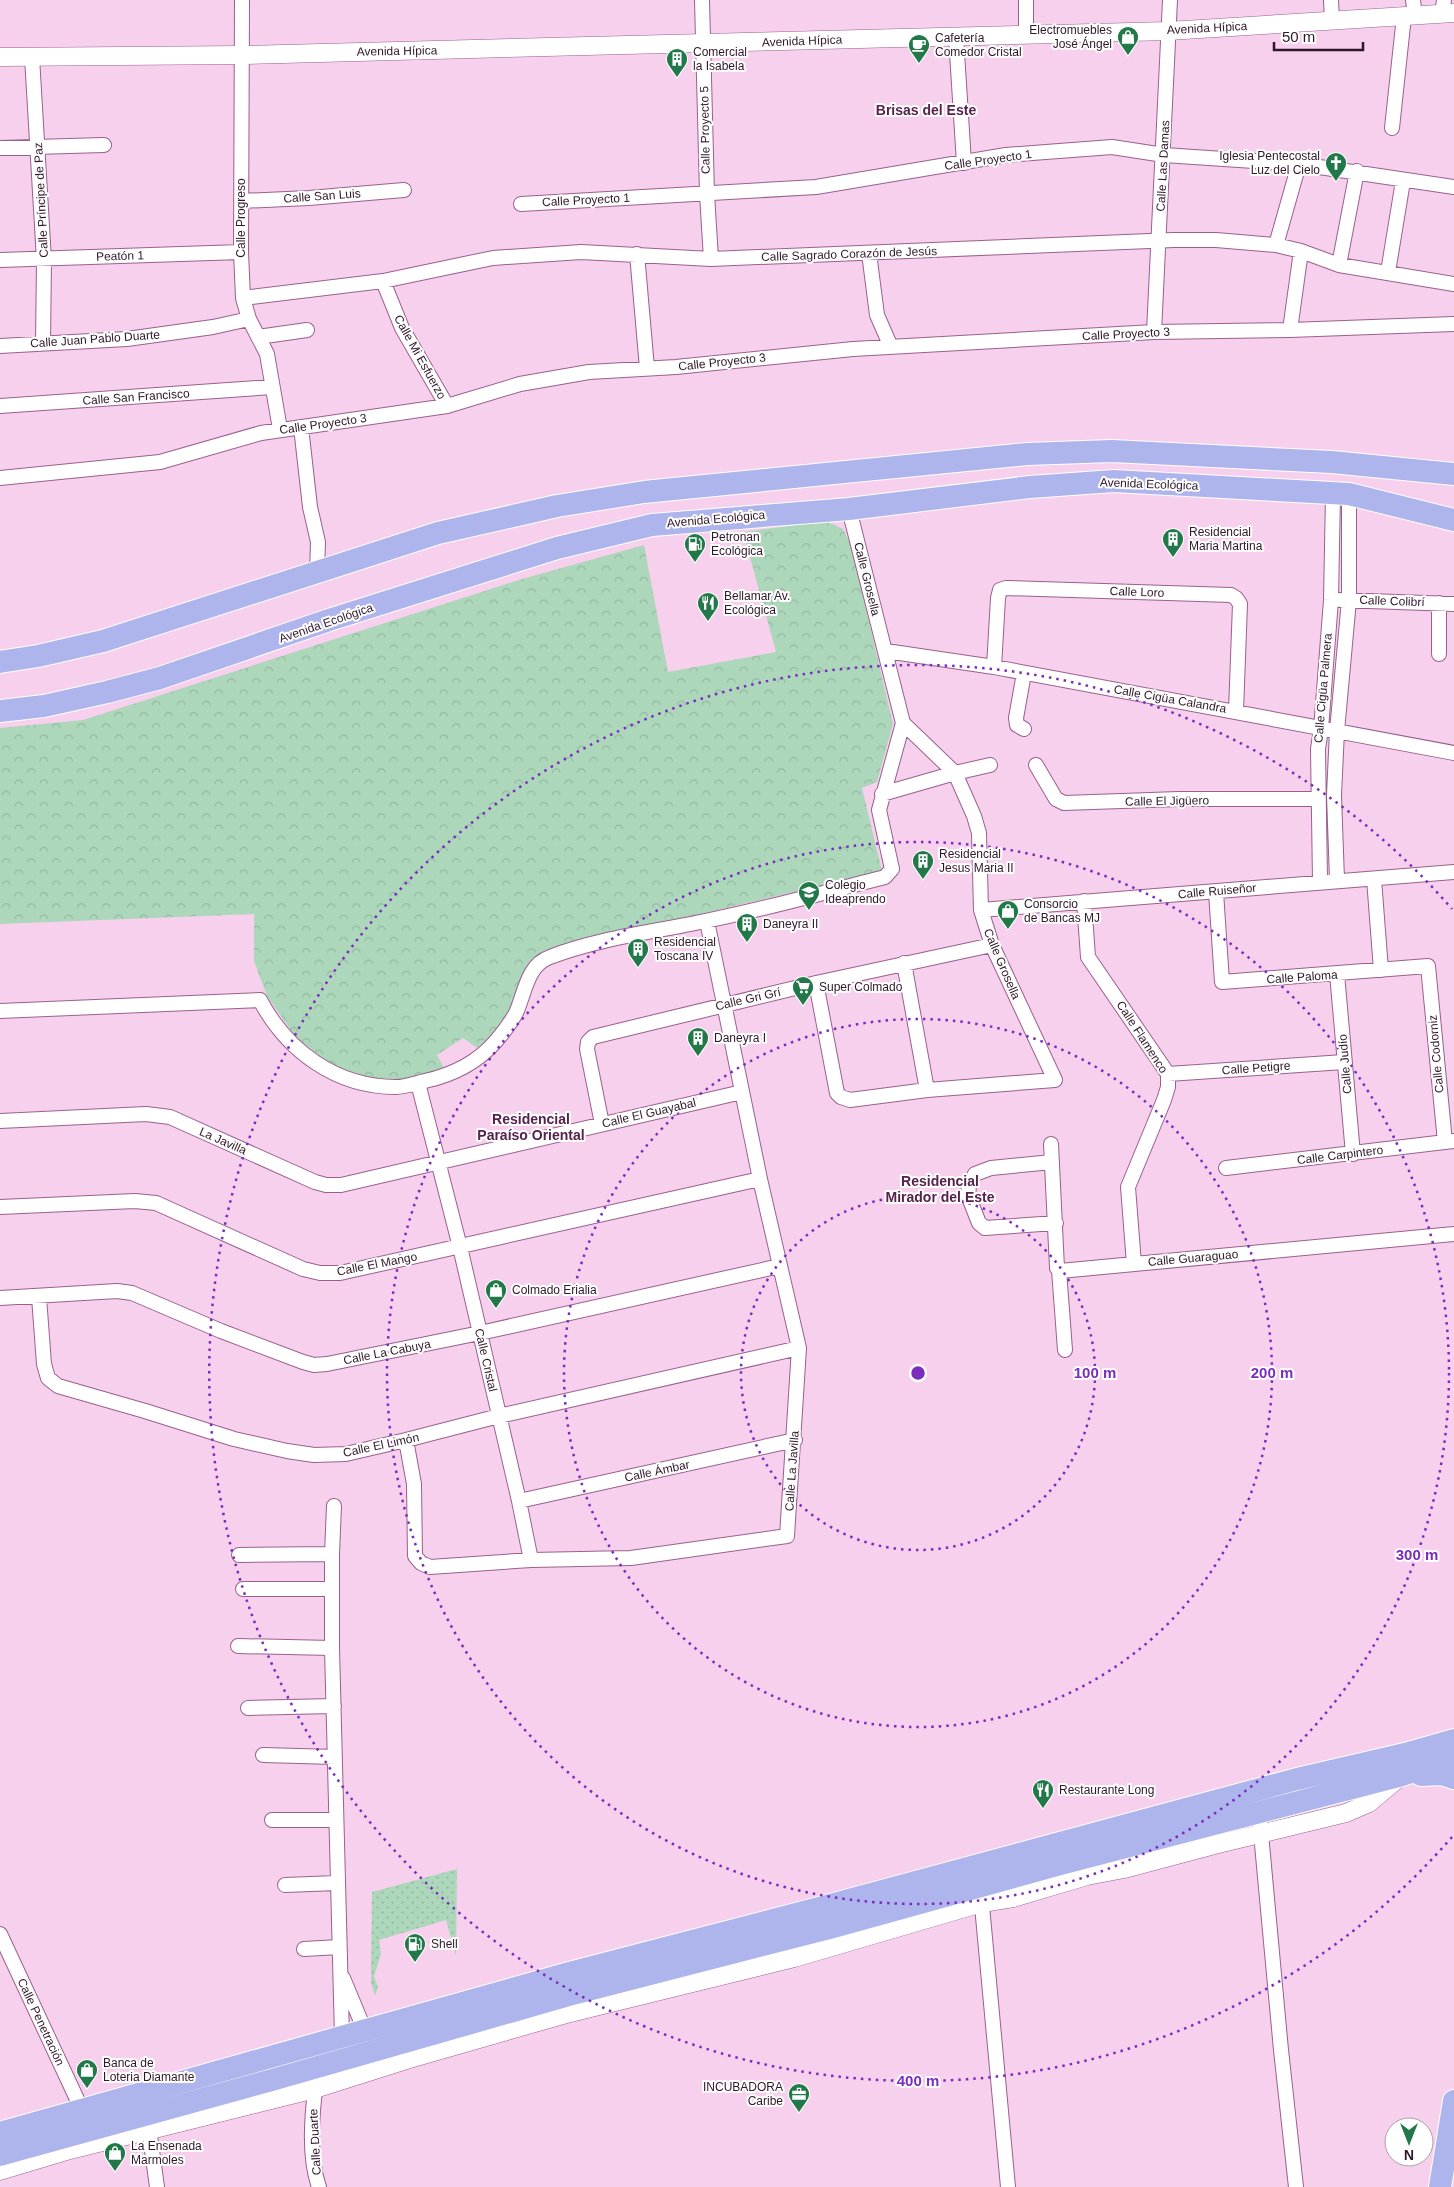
<svg xmlns="http://www.w3.org/2000/svg" width="1454" height="2187" font-family="Helvetica,sans-serif">
	<style>
		.grass { fill: url(#grass-dots) }
		.forest { fill: url(#forest-crowns) }
		.lines { fill: none; stroke-linecap: round; stroke-linejoin: round }
		.minor-casing { stroke: #9a608d; stroke-width: 16 }
		.tertiary-casing { stroke: #9a608d; stroke-width: 19 }
		.primary-casing { stroke: #fff; stroke-width: 24 }
		.minor { stroke: #fff; stroke-width: 14 }
		.tertiary { stroke: #fff; stroke-width: 18 }
		.primary { stroke: #adb5ec; stroke-width: 22 }
		.ring { fill: none; stroke: #7b2cbf; stroke-width: 2.5; stroke-dasharray: 2.5 5 }
		.labels { text-anchor: middle; stroke-width: 4; stroke-linejoin: round; paint-order: stroke }
		.street-label { font-size: 12px; fill: #2f172a; stroke: #fff }
		.poi-label { font-size: 12px; fill: #2f172a; stroke: #fff; text-anchor: start }
		.neighbourhood-label { font-size: 14px; font-weight: bold; fill: #56214c; stroke: #fff }
		.centre { fill: #7b2cbf; stroke: #fff; stroke-width: 2.5 }
		.ring-label { font-size: 15px; text-anchor: middle; font-weight: bold; fill: #7b2cbf; stroke: #fff; stroke-width: 4; stroke-linejoin: round; paint-order: stroke }
	</style>
	<defs>
		<pattern id="grass-dots" width="8" height="8" patternUnits="userSpaceOnUse" patternTransform="scale(1.25)"><rect width="8" height="8" fill="#add7bb"/><path d="M2 2h.1M6 6h.1" fill="none" stroke="#95b8a1" stroke-width="1.8" stroke-linecap="round"/></pattern>
		<pattern id="forest-crowns" width="20" height="18" patternUnits="userSpaceOnUse" patternTransform="scale(1.25)"><rect width="20" height="18" fill="#add7bb"/><path d="M2 6a3 3 0 1 1 6 0M12 15a3 3 0 1 1 6 0" fill="none" stroke="#95b8a1"/></pattern>
	</defs>
	<rect width="100%" height="100%" fill="#f7d0ed"/>
	<!-- grass -->
	<path class="grass" d="M457,1869L456,1956L446,1920L379,1940L381,1954L374,1976L378,1987L375,1996L371,1982L372,1892Z"/>
	<!-- forest -->
	<path class="forest" d="M826,521L843,529L851,545L893,724L877,782L862,788L882,871L544,951L530,987L497,1029L477,1048L463,1038L437,1055L445,1070L398,1083L372,1079L329,1064L294,1035L267,996L254,961V914L0,924V728L83,720L522,579L644,545L668,672L776,652L743,532Z"/>
	<g class="lines">
		<!-- minor casing -->
		<g class="minor-casing">
			<path id="minor" d="M242,0L241,252L243,298L249,319L267,354L280,429
				M702,0L707,194L711,259
				M1026,0V35
				M1331,0L1332,21
				M1413,0L1415,16
				M1442,14L1444,0
				M956,37L964,163
				M32,57L44,260L43,343
				M1392,128L1404,16
				M0,148L104,145
				M241,201L309,198L404,190
				M521,204L816,187L1006,155L1112,147L1164,155L1299,164L1454,187
				M1276,245L1299,164
				M869,253L877,315L891,347
				M637,254L647,368
				M0,260L241,252
				M1339,265L1357,171
				M1388,272L1403,181
				M383,281L402,328L447,406
				M243,298L383,281L493,258L581,252L711,259L1174,240H1216L1276,245L1301,251L1339,265L1454,284
				M1290,330L1301,251
				M1154,332L1170,0
				M258,337L307,330
				M0,346L127,339L213,327L249,319
				M0,406L272,387
				M301,427L310,507L318,542L317,572
				M0,478L160,462L261,433L447,406L520,384L589,372L676,367L853,349L1154,332L1290,330L1454,324
				M1340,600L1454,604
				M886,651L994,667L1454,753
				M1439,654V603
				M994,667L998,598L1000,590L1006,588L1231,595L1236,598L1240,604L1236,711
				M1024,673L1016,718L1017,725L1024,729
				M1036,765L1056,799L1064,803L1179,799H1318
				M882,794L955,773L990,765
				M1374,879L1381,970
				M1337,880L1334,795L1337,731L1349,600V494
				M1320,881L1318,749L1321,729L1331,600L1333,494
				M1216,892L1222,982L1428,966L1445,1142
				M1084,901L1088,957L1168,1074V1087L1164,1100L1128,1187L1134,1264
				M981,910L1454,872
				M904,963L927,1090
				M1337,974L1353,1154
				M816,983L837,1093L841,1097L850,1100L927,1090L1055,1080L992,945L981,910L979,833L974,816L955,773L903,723L849,509
				M0,1011L260,1000C287,1051 336,1087 396,1087C405,1087 416,1083 425,1081C452,1075 478,1062 496,1041C503,1033 511,1022 516,1013C525,993 527,965 550,957C599,938 654,932 705,921C766,909 825,892 885,877L892,869L879,810L903,723
				M1168,1074L1344,1062
				M418,1083L460,1247L519,1501L531,1560
				M0,1121L146,1114L170,1117L315,1182L326,1185H341L742,1092
				M602,1124L587,1049L588,1042L593,1037L816,983L992,945
				M1051,1144L1057,1268L1060,1271L1454,1234
				M1052,1162L991,1168L975,1174L969,1186L968,1195L979,1223L985,1228L1056,1223
				M1226,1168L1454,1141
				M0,1207L135,1201L156,1203L303,1269L320,1273H340L760,1179
				M1059,1270L1065,1350
				M39,1297L44,1364L48,1378L58,1386L145,1411L234,1439L287,1451L314,1455L346,1454L406,1440L499,1416L799,1348
				M0,1298L117,1291L132,1293L221,1331L303,1362L314,1365L327,1364L480,1333L780,1266
				M406,1440L414,1484L415,1556L421,1563L430,1567L531,1560L631,1558L787,1536L799,1348L760,1179L707,921
				M519,1501L795,1440
				M332,1554L334,1506
				M239,1555L332,1554V1648L342,2037
				M243,1589H332
				M238,1646L332,1648
				M248,1708L334,1706
				M263,1755L335,1757
				M1259,1812L1281,2050L1296,2187
				M272,1820H336
				M285,1885L337,1883
				M981,1895L1008,2187
				M0,1934L82,2110
				M304,1949L339,1947
				M343,1978L365,2031
				M316,2081C312,2114 308,2156 319,2187
				M148,2121L157,2187"/>
		</g>
		<!-- tertiary casing -->
		<g class="tertiary-casing">
			<path id="tertiary" d="M0,57L242,55L1168,31L1454,13
				M0,2171L70,2150L315,2089L416,2057L566,2014L794,1958L982,1903L1013,1898L1087,1876L1124,1869L1218,1844L1346,1813L1369,1803L1400,1777"/>
		</g>
		<!-- primary casing -->
		<g class="primary-casing">
			<path id="primary" d="M0,662L38,656L103,641L438,533L557,506L644,492L1027,454L1112,451L1332,462L1454,474
				M0,711L44,706L107,692L160,678L329,620L557,548L652,525L849,509L1030,487L1114,481L1349,494L1454,520
				M1421,1775L1442,1774L1454,1778
				M0,2133L569,1973L827,1906L1297,1779L1405,1754L1454,1740
				M0,2155L272,2080L576,1993L833,1927L1057,1865L1402,1775L1454,1758
				M1440,2187L1454,2101"/>
		</g>
		<!-- minor -->
		<use href="#minor" class="minor"/>
		<!-- tertiary -->
		<use href="#tertiary" class="tertiary"/>
		<!-- primary -->
		<use href="#primary" class="primary"/>
	</g>
	<!-- distance rings -->
	<g class="ring">
		<circle cx="918" cy="1373" r="177"/>
		<circle cx="918" cy="1373" r="354"/>
		<circle cx="918" cy="1373" r="531"/>
		<path d="M1452 1837A708 708 0 1 1 1452 909"/>
	</g>
	<!-- icons -->
	<defs>
		<g id="shop-pin" transform="scale(1.125)"><path d="M0 17L-7.5 6A9.5 9.5 0 1 1 7.5 6Z" fill="#23784a" stroke="#fff"/><path d="M-5-2.5h2.3a2.7 3.5 0 0 1 5.4 0H5L5.5 6h-11ZM-1.5-2.5h3a1.5 2.3 0 0 0-3 0Z" fill="#fff"/></g>
		<g id="cafe-pin" transform="scale(1.125)"><path d="M0 17L-7.5 6A9.5 9.5 0 1 1 7.5 6Z" fill="#23784a" stroke="#fff"/><path d="M-5.5-4.5H6V0H3Q3 3.5 0 3.5H-2.5Q-5.5 3.5-5.5 0ZM3-3.2v2h1.7v-2ZM-6 4.5H4V6H-6Z" fill="#fff"/></g>
		<g id="building-pin" transform="scale(1.125)"><path d="M0 17L-7.5 6A9.5 9.5 0 1 1 7.5 6Z" fill="#23784a" stroke="#fff"/><path d="M-4-6H4V6H1V3H-1V6H-4ZM-2.5-4.3h1.7v1.8h-1.7ZM.8-4.3h1.7v1.8H.8ZM-2.5-1h1.7V.8h-1.7ZM.8-1h1.7V.8H.8Z" fill="#fff"/></g>
		<g id="church-pin" transform="scale(1.125)"><path d="M0 17L-7.5 6A9.5 9.5 0 1 1 7.5 6Z" fill="#23784a" stroke="#fff"/><path d="M-1.2-6h2.4v3.5h3.3v2.4h-3.3V6h-2.4V-.1h-3.3v-2.4h3.3Z" fill="#fff"/></g>
		<g id="fuel-pin" transform="scale(1.125)"><path d="M0 17L-7.5 6A9.5 9.5 0 1 1 7.5 6Z" fill="#23784a" stroke="#fff"/><path d="M-5.5-6h7V0h2V4h1.3V-2.5L3-4.5l.8-.8L6-3V5H2.5V1h-1V6h-7ZM-4.2-4.7v3.2H.2V-4.7Z" fill="#fff"/></g>
		<g id="restaurant-pin" transform="scale(1.125)"><path d="M0 17L-7.5 6A9.5 9.5 0 1 1 7.5 6Z" fill="#23784a" stroke="#fff"/><path d="M-5-6h1v4h1v-4h1v4h1v-4h1v5L-1.5 .5V6h-2V.5L-5-1ZM5-6V6H3V1.5H1.5Q1.5-4 5-6Z" fill="#fff"/></g>
		<g id="university-pin" transform="scale(1.125)"><path d="M0 17L-7.5 6A9.5 9.5 0 1 1 7.5 6Z" fill="#23784a" stroke="#fff"/><path d="M0-5L7-2L0 1L-7-2ZM-4 1L0 2.5L4 1V4Q0 6-4 4Z" fill="#fff"/></g>
		<g id="supermarket-pin" transform="scale(1.125)"><path d="M0 17L-7.5 6A9.5 9.5 0 1 1 7.5 6Z" fill="#23784a" stroke="#fff"/><path d="M-6-5.5h2.5l.6 2H6L4.5 2H-2.5L-4.4-4H-6ZM-1.5 3.2a1.3 1.3 0 1 0 .1 0ZM3 3.2a1.3 1.3 0 1 0 .1 0Z" fill="#fff"/></g>
		<g id="office-pin" transform="scale(1.125)"><path d="M0 17L-7.5 6A9.5 9.5 0 1 1 7.5 6Z" fill="#23784a" stroke="#fff"/><path d="M-6-3h4V-5.5h4V-3h4V5H-6ZM-1-4.5V-3h2v-1.5ZM-6 0V1H6V0Z" fill="#fff"/></g>
	</defs>
	<g fill-rule="evenodd">
		<use href="#shop-pin" x="1128" y="37"/>
		<use href="#cafe-pin" x="919" y="45"/>
		<use href="#building-pin" x="677" y="59"/>
		<use href="#church-pin" x="1336" y="163"/>
		<use href="#building-pin" x="1173" y="539"/>
		<use href="#fuel-pin" x="695" y="544"/>
		<use href="#restaurant-pin" x="708" y="603"/>
		<use href="#building-pin" x="923" y="861"/>
		<use href="#university-pin" x="809" y="892"/>
		<use href="#shop-pin" x="1008" y="911"/>
		<use href="#building-pin" x="747" y="924"/>
		<use href="#building-pin" x="638" y="949"/>
		<use href="#supermarket-pin" x="803" y="987"/>
		<use href="#building-pin" x="698" y="1038"/>
		<use href="#shop-pin" x="496" y="1290"/>
		<use href="#restaurant-pin" x="1043" y="1790"/>
		<use href="#fuel-pin" x="415" y="1944"/>
		<use href="#shop-pin" x="87" y="2070"/>
		<use href="#office-pin" x="799" y="2094"/>
		<use href="#shop-pin" x="115" y="2153"/>
	</g>
	<g class="labels">
		<!-- street labels -->
		<g class="street-label">
			<text transform="translate(1207 28) rotate(-3)" y="4">Avenida Hípica</text>
			<text transform="translate(802 41) rotate(-2)" y="4">Avenida Hípica</text>
			<text transform="translate(397 51) rotate(-1)" y="4">Avenida Hípica</text>
			<text transform="translate(705 130) rotate(-91)" y="4">Calle Proyecto 5</text>
			<text transform="translate(988 160) rotate(-8)" y="4">Calle Proyecto 1</text>
			<text transform="translate(1163 166) rotate(-87)" y="4">Calle Las Damas</text>
			<text transform="translate(322 196) rotate(-4)" y="4">Calle San Luis</text>
			<text transform="translate(41 200) rotate(-93)" y="4">Calle Príncipe de Paz</text>
			<text transform="translate(586 200) rotate(-3)" y="4">Calle Proyecto 1</text>
			<text transform="translate(241 218) rotate(-90)" y="4">Calle Progreso</text>
			<text transform="translate(849 254) rotate(-2)" y="4">Calle Sagrado Corazón de Jesús</text>
			<text transform="translate(120 256) rotate(-2)" y="4">Peatón 1</text>
			<text transform="translate(1126 334) rotate(-3)" y="4">Calle Proyecto 3</text>
			<text transform="translate(95 339) rotate(-4)" y="4">Calle Juan Pablo Duarte</text>
			<text transform="translate(420 357) rotate(61)" y="4">Calle Mi Esfuerzo</text>
			<text transform="translate(722 362) rotate(-6)" y="4">Calle Proyecto 3</text>
			<text transform="translate(136 397) rotate(-4)" y="4">Calle San Francisco</text>
			<text transform="translate(323 424) rotate(-8)" y="4">Calle Proyecto 3</text>
			<text transform="translate(1149 484) rotate(2)" y="4">Avenida Ecológica</text>
			<text transform="translate(716 519) rotate(-5)" y="4">Avenida Ecológica</text>
			<text transform="translate(867 579) rotate(76)" y="4">Calle Grosella</text>
			<text transform="translate(1137 592) rotate(2)" y="4">Calle Loro</text>
			<text transform="translate(1392 601) rotate(2)" y="4">Calle Colibrí</text>
			<text transform="translate(326 623) rotate(-19)" y="4">Avenida Ecológica</text>
			<text transform="translate(1323 688) rotate(-85)" y="4">Calle Cigüa Palmera</text>
			<text transform="translate(1170 699) rotate(10)" y="4">Calle Cigüa Calandra</text>
			<text transform="translate(1167 801) rotate(-1)" y="4">Calle El Jigüero</text>
			<text transform="translate(1217 891) rotate(-5)" y="4">Calle Ruiseñor</text>
			<text transform="translate(1002 964) rotate(67)" y="4">Calle Grosella</text>
			<text transform="translate(1302 977) rotate(-4)" y="4">Calle Paloma</text>
			<text transform="translate(748 999) rotate(-13)" y="4">Calle Gri Grí</text>
			<text transform="translate(1142 1037) rotate(57)" y="4">Calle Flamenco</text>
			<text transform="translate(1436 1054) rotate(-95)" y="4">Calle Codorniz</text>
			<text transform="translate(1345 1064) rotate(-95)" y="4">Calle Judío</text>
			<text transform="translate(1256 1068) rotate(-4)" y="4">Calle Petigre</text>
			<text transform="translate(649 1113) rotate(-13)" y="4">Calle El Guayabal</text>
			<text transform="translate(223 1141) rotate(24)" y="4">La Javilla</text>
			<text transform="translate(1340 1155) rotate(-7)" y="4">Calle Carpintero</text>
			<text transform="translate(1193 1258) rotate(-5)" y="4">Calle Guaraguao</text>
			<text transform="translate(377 1264) rotate(-11)" y="4">Calle El Mango</text>
			<text transform="translate(387 1352) rotate(-11)" y="4">Calle La Cabuya</text>
			<text transform="translate(486 1360) rotate(77)" y="4">Calle Cristal</text>
			<text transform="translate(381 1445) rotate(-12)" y="4">Calle El Limón</text>
			<text transform="translate(657 1471) rotate(-12)" y="4">Calle Ámbar</text>
			<text transform="translate(792 1471) rotate(-86)" y="4">Calle La Javilla</text>
			<text transform="translate(41 2022) rotate(65)" y="4">Calle Penetración</text>
			<text transform="translate(315 2142) rotate(-93)" y="4">Calle Duarte</text>
		</g>
		<!-- poi labels -->
		<g class="poi-label">
			<text x="1112" y="34" text-anchor="end">Electromuebles<tspan x="1112" dy="14">José Ángel</tspan></text>
			<text x="935" y="42">Cafetería<tspan x="935" dy="14">Comedor Cristal</tspan></text>
			<text x="693" y="56">Comercial<tspan x="693" dy="14">la Isabela</tspan></text>
			<text x="1320" y="160" text-anchor="end">Iglesia Pentecostal<tspan x="1320" dy="14">Luz del Cielo</tspan></text>
			<text x="1189" y="536">Residencial<tspan x="1189" dy="14">Maria Martina</tspan></text>
			<text x="711" y="541">Petronan<tspan x="711" dy="14">Ecológica</tspan></text>
			<text x="724" y="600">Bellamar Av.<tspan x="724" dy="14">Ecológica</tspan></text>
			<text x="939" y="858">Residencial<tspan x="939" dy="14">Jesus Maria II</tspan></text>
			<text x="825" y="889">Colegio<tspan x="825" dy="14">Ideaprendo</tspan></text>
			<text x="1024" y="908">Consorcio<tspan x="1024" dy="14">de Bancas MJ</tspan></text>
			<text x="763" y="928">Daneyra II</text>
			<text x="654" y="946">Residencial<tspan x="654" dy="14">Toscana IV</tspan></text>
			<text x="819" y="991">Super Colmado</text>
			<text x="714" y="1042">Daneyra I</text>
			<text x="512" y="1294">Colmado Erialia</text>
			<text x="1059" y="1794">Restaurante Long</text>
			<text x="431" y="1948">Shell</text>
			<text x="103" y="2067">Banca de<tspan x="103" dy="14">Loteria Diamante</tspan></text>
			<text x="783" y="2091" text-anchor="end">INCUBADORA<tspan x="783" dy="14">Caribe</tspan></text>
			<text x="131" y="2150">La Ensenada<tspan x="131" dy="14">Marmoles</tspan></text>
		</g>
		<!-- neighbourhood labels -->
		<g class="neighbourhood-label">
			<text x="926" y="115">Brisas del Este</text>
			<text x="531" y="1124">Residencial<tspan x="531" dy="16">Paraíso Oriental</tspan></text>
			<text x="940" y="1186">Residencial<tspan x="940" dy="16">Mirador del Este</tspan></text>
		</g>
	</g>
	<circle cx="918" cy="1373" r="8" class="centre"/>
	<g class="ring-label">
		<text x="1095" y="1378">100 m</text>
		<text x="1272" y="1378">200 m</text>
		<text x="1417" y="1560">300 m</text>
		<text x="918" y="2086">400 m</text>
	</g>
	<!-- north arrow -->
	<g transform="translate(1409 2142) rotate(180)"><circle r="24" fill="#ffffff" stroke="#aca2aa"/>
	<path d="M0-4L9 19L0 12L-9 19Z" fill="#23784a"/>
	<text y="-8" font-size="14" font-weight="bold" text-anchor="middle" fill="#2f172a">N</text>
	</g>
	<!-- scale -->
	<path d="M1274 42v8h89v-8" fill="none" stroke="#2f172a" stroke-width="2.5"/>
	<text x="1282" y="42" font-size="15" fill="#2f172a" stroke="#ffffff" stroke-width="4" paint-order="stroke">50 m</text>
</svg>
